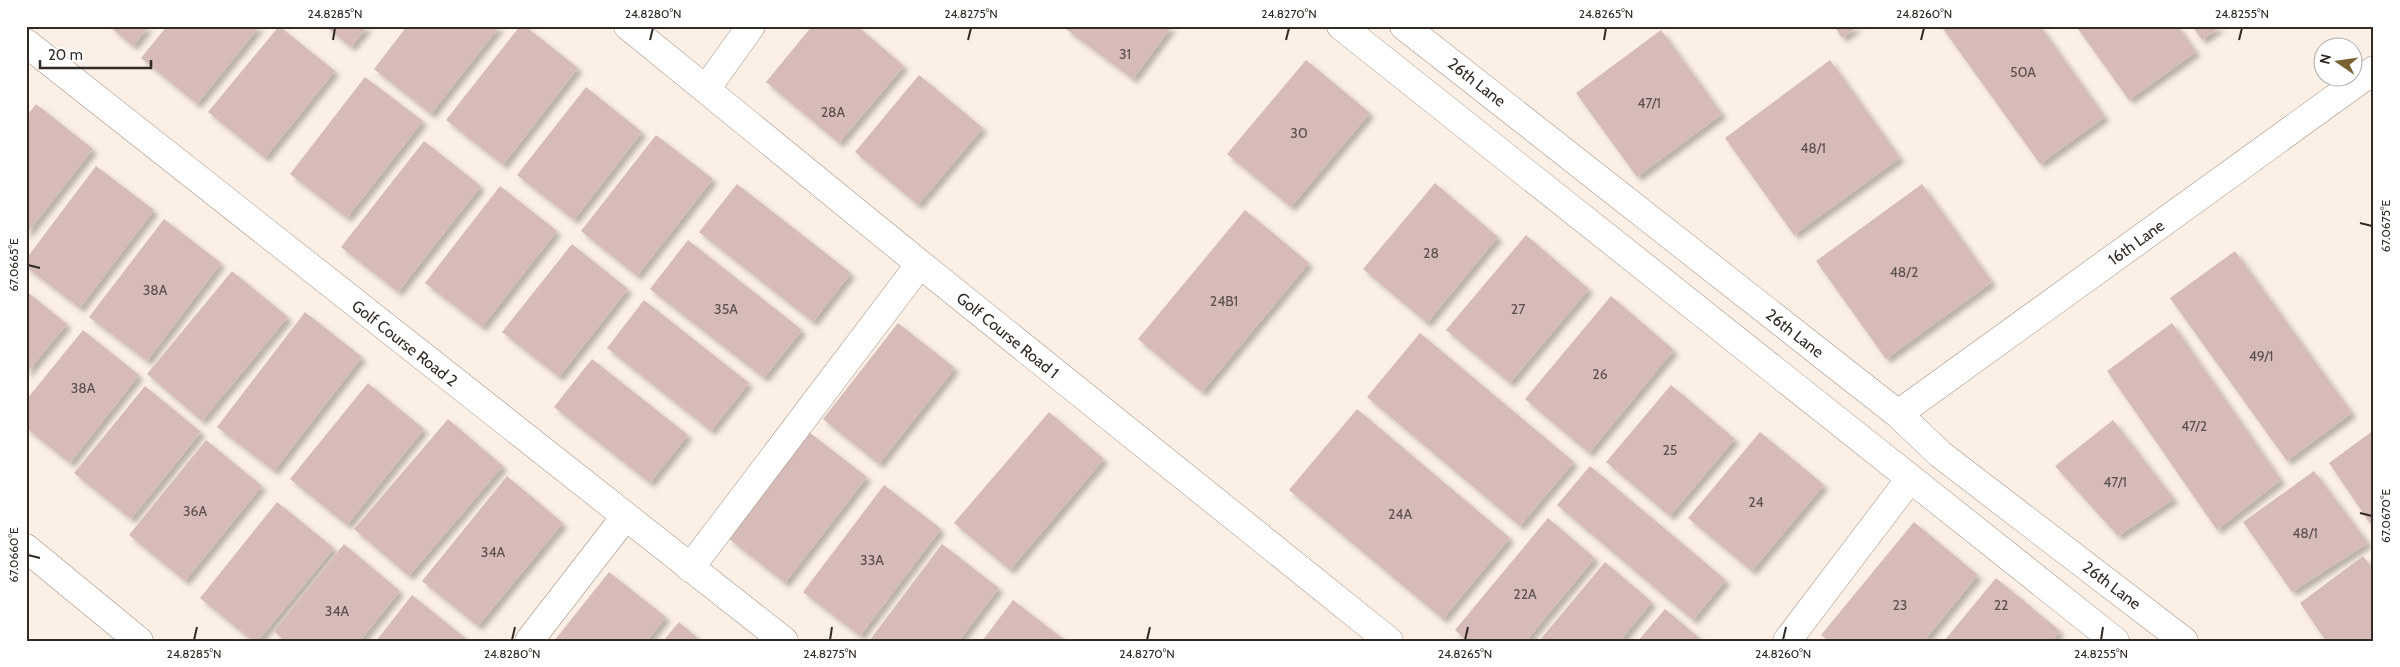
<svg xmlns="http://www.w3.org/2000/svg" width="2400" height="667" font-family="Cabin,sans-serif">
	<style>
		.building { fill: #d6bbb8; filter: url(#shadow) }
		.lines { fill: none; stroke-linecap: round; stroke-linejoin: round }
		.minor-casing { stroke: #a49182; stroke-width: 29 }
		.minor { stroke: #fff; stroke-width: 28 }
		.ticks { fill: none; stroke: #322b25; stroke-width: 2 }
		.labels { text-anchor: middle; stroke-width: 5; stroke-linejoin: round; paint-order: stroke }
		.number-label { font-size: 14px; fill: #5b4f4a }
		.street-label { font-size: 16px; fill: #322b25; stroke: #fff }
		.neatline { fill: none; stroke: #322b25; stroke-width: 2 }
		.ticks-label { font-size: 12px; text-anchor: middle; fill: #322b25 }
	</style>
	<defs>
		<filter id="shadow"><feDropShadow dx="4.5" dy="4.5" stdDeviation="2.5" flood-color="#0004"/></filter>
	</defs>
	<rect width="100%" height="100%" fill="#fcf0e6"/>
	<!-- building -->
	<path class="building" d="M109,26H149L133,46Z
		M167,26H260L197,104L141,58Z
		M279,26L335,71L265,158L208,112Z
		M325,26H368L351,47Z
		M407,26H500L431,114L374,69Z
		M520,26H525L578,68L503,165L446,120Z
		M812,26H857L904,66L839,143L766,82Z
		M1068,26H1172L1133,79L1066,29Z
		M1834,26H1858L1842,38Z
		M1941,26H2040L2105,117L2040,164Z
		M2076,26H2178L2196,52L2129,100Z
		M2192,26H2221L2202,40Z
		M1661,30L1722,114L1637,177L1576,93Z
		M1306,60L1370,113L1291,207L1227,154Z
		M1830,60L1900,158L1794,235L1725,138Z
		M919,75L983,128L918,205L855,152Z
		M365,77L423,121L347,218L290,174Z
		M586,87L642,132L574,220L517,175Z
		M36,104L93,149L26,235V117Z
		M656,135L713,179L637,276L581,231Z
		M424,141L481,186L398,292L341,247Z
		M96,166L154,210L80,308L26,267V259Z
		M1435,183L1498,237L1427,323L1363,269Z
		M737,184L851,273L813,322L699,232Z
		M1922,184L1992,282L1886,359L1816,261Z
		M500,186L557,231L482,327L425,283Z
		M1245,210L1309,263L1202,392L1138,339Z
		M164,219L221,263L147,361L89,317Z
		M1526,235L1589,289L1510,383L1446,330Z
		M688,240L802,330L764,378L650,289Z
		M572,244L628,289L559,377L502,332Z
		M2235,251L2352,413L2287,461L2170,298Z
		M232,271L288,317L202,421L147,374Z
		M26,291L67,324L26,374Z
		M1611,296L1674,350L1589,453L1525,399Z
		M644,300L749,383L711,431L607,348Z
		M305,312L362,357L274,471L217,427Z
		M898,323L955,368L879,464L823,419Z
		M2172,323L2281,480L2217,530L2107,371Z
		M83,330L139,375L70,463L26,428V400Z
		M1420,333L1574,462L1520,526L1367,397Z
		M592,359L688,435L650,483L554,407Z
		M368,383L424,429L347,525L290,479Z
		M1671,385L1735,439L1670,516L1606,462Z
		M145,386L201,432L131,519L74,473Z
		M1357,409L1510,538L1443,619L1289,490Z
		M1049,412L1104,459L1010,570L954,523Z
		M448,419L503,466L409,576L354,529Z
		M2113,420L2174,499L2118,536L2055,466Z
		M2374,430V529L2329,463Z
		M1760,432L1824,485L1752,571L1688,518Z
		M810,433L867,477L785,583L728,538Z
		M206,440L262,486L185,581L129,535Z
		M1590,466L1726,580L1693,620L1557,505Z
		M2314,471L2368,543L2292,592L2243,522Z
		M507,476L563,523L478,626L422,581Z
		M884,485L941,529L860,636L803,592Z
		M277,502L334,548L258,641H253L200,598Z
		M1548,518L1595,558L1526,641H1467L1455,630Z
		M1914,522L1978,575L1924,641H1829L1821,635Z
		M344,544L400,591L360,641H285L274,631Z
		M942,544L999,588L959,641H869Z
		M2363,556L2374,570V641H2326L2300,603Z
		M1605,562L1652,602L1620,641H1539Z
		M609,572L666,617L647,641H554Z
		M1996,578L2060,631L2052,641H1944Z
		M412,595L469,641H376Z
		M1013,600L1066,641H982Z
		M1665,609L1703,641H1638Z
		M679,622L701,641H663Z"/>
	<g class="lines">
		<!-- minor casing -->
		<g class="minor-casing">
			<path id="minor" d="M628,26L920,264L1389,641
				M1341,26L2115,641
				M1404,26L1898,414L1940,454L2184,641
				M26,43L784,641
				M706,89L751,26
				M1898,414L2374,70
				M26,548L139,641
				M690,568L920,264
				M529,641L625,517
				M1787,641L1909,480"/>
		</g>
		<!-- minor -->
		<use href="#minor" class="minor"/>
	</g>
	<!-- ticks -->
	<path class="ticks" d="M333,40L335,28M650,40L653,28M968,40L971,28M1286,40L1289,28M1604,40L1606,28M1921,40L1924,28M2239,40L2242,28M2360,223L2372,226M28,265L40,268M2360,513L2372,516M28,555L40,558M194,640L197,627M512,640L515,627M830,640L832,627M1147,640L1150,627M1465,640L1468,627M1783,640L1786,627M2101,640L2103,627"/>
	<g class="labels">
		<!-- number labels -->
		<g class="number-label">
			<text x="1125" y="59">31</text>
			<text x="2023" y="77">50A</text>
			<text x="1649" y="108">47/1</text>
			<text x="833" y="117">28A</text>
			<text x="1299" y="138">30</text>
			<text x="1813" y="153">48/1</text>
			<text x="1431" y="258">28</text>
			<text x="1904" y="277">48/2</text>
			<text x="155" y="295">38A</text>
			<text x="1224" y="306">24B1</text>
			<text x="726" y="314">35A</text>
			<text x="1518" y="314">27</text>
			<text x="2261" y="361">49/1</text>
			<text x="1600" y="379">26</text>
			<text x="83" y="393">38A</text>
			<text x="2194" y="431">47/2</text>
			<text x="1670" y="455">25</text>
			<text x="2115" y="487">47/1</text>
			<text x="1756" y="507">24</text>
			<text x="195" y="516">36A</text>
			<text x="1400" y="519">24A</text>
			<text x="2305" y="538">48/1</text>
			<text x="493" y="557">34A</text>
			<text x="872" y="565">33A</text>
			<text x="1525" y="599">22A</text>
			<text x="1900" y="610">23</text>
			<text x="2001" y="610">22</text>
			<text x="337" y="616">34A</text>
		</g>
		<!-- street labels -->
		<g class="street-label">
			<text transform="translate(1477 82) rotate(38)" y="6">26th Lane</text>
			<text transform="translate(2136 242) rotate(-36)" y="6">16th Lane</text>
			<text transform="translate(1795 333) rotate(38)" y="6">26th Lane</text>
			<text transform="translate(1008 335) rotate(39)" y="6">Golf Course Road 1</text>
			<text transform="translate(405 343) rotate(38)" y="6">Golf Course Road 2</text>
			<text transform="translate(2112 585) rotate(37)" y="6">26th Lane</text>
		</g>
	</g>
	<!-- border -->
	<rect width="2400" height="667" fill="none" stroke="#ffffff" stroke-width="55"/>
	<!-- north arrow -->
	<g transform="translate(2338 62) rotate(283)"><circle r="24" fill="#ffffff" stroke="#adaaa8"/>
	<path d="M0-4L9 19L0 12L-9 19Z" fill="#7a6132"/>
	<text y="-8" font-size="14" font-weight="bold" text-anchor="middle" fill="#322b25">N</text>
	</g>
	<!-- scale -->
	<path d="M40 60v8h111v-8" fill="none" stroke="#322b25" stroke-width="2.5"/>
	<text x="48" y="60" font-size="15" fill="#322b25" stroke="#ffffff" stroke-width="4" paint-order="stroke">20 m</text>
	<rect x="28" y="28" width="2344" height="612" class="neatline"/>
	<g class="ticks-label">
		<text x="335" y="18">24.8285°N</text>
		<text x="653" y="18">24.8280°N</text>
		<text x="971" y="18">24.8275°N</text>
		<text x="1289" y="18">24.8270°N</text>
		<text x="1606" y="18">24.8265°N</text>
		<text x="1924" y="18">24.8260°N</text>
		<text x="2242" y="18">24.8255°N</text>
		<text transform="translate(2386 226) rotate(-90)" y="4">67.0675°E</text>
		<text transform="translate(14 265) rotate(-90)" y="4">67.0665°E</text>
		<text transform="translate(2386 516) rotate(-90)" y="4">67.0670°E</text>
		<text transform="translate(14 555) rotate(-90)" y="4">67.0660°E</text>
		<text x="194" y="658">24.8285°N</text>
		<text x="512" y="658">24.8280°N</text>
		<text x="830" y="658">24.8275°N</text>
		<text x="1147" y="658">24.8270°N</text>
		<text x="1465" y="658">24.8265°N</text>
		<text x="1783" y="658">24.8260°N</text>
		<text x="2101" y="658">24.8255°N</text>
	</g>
</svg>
